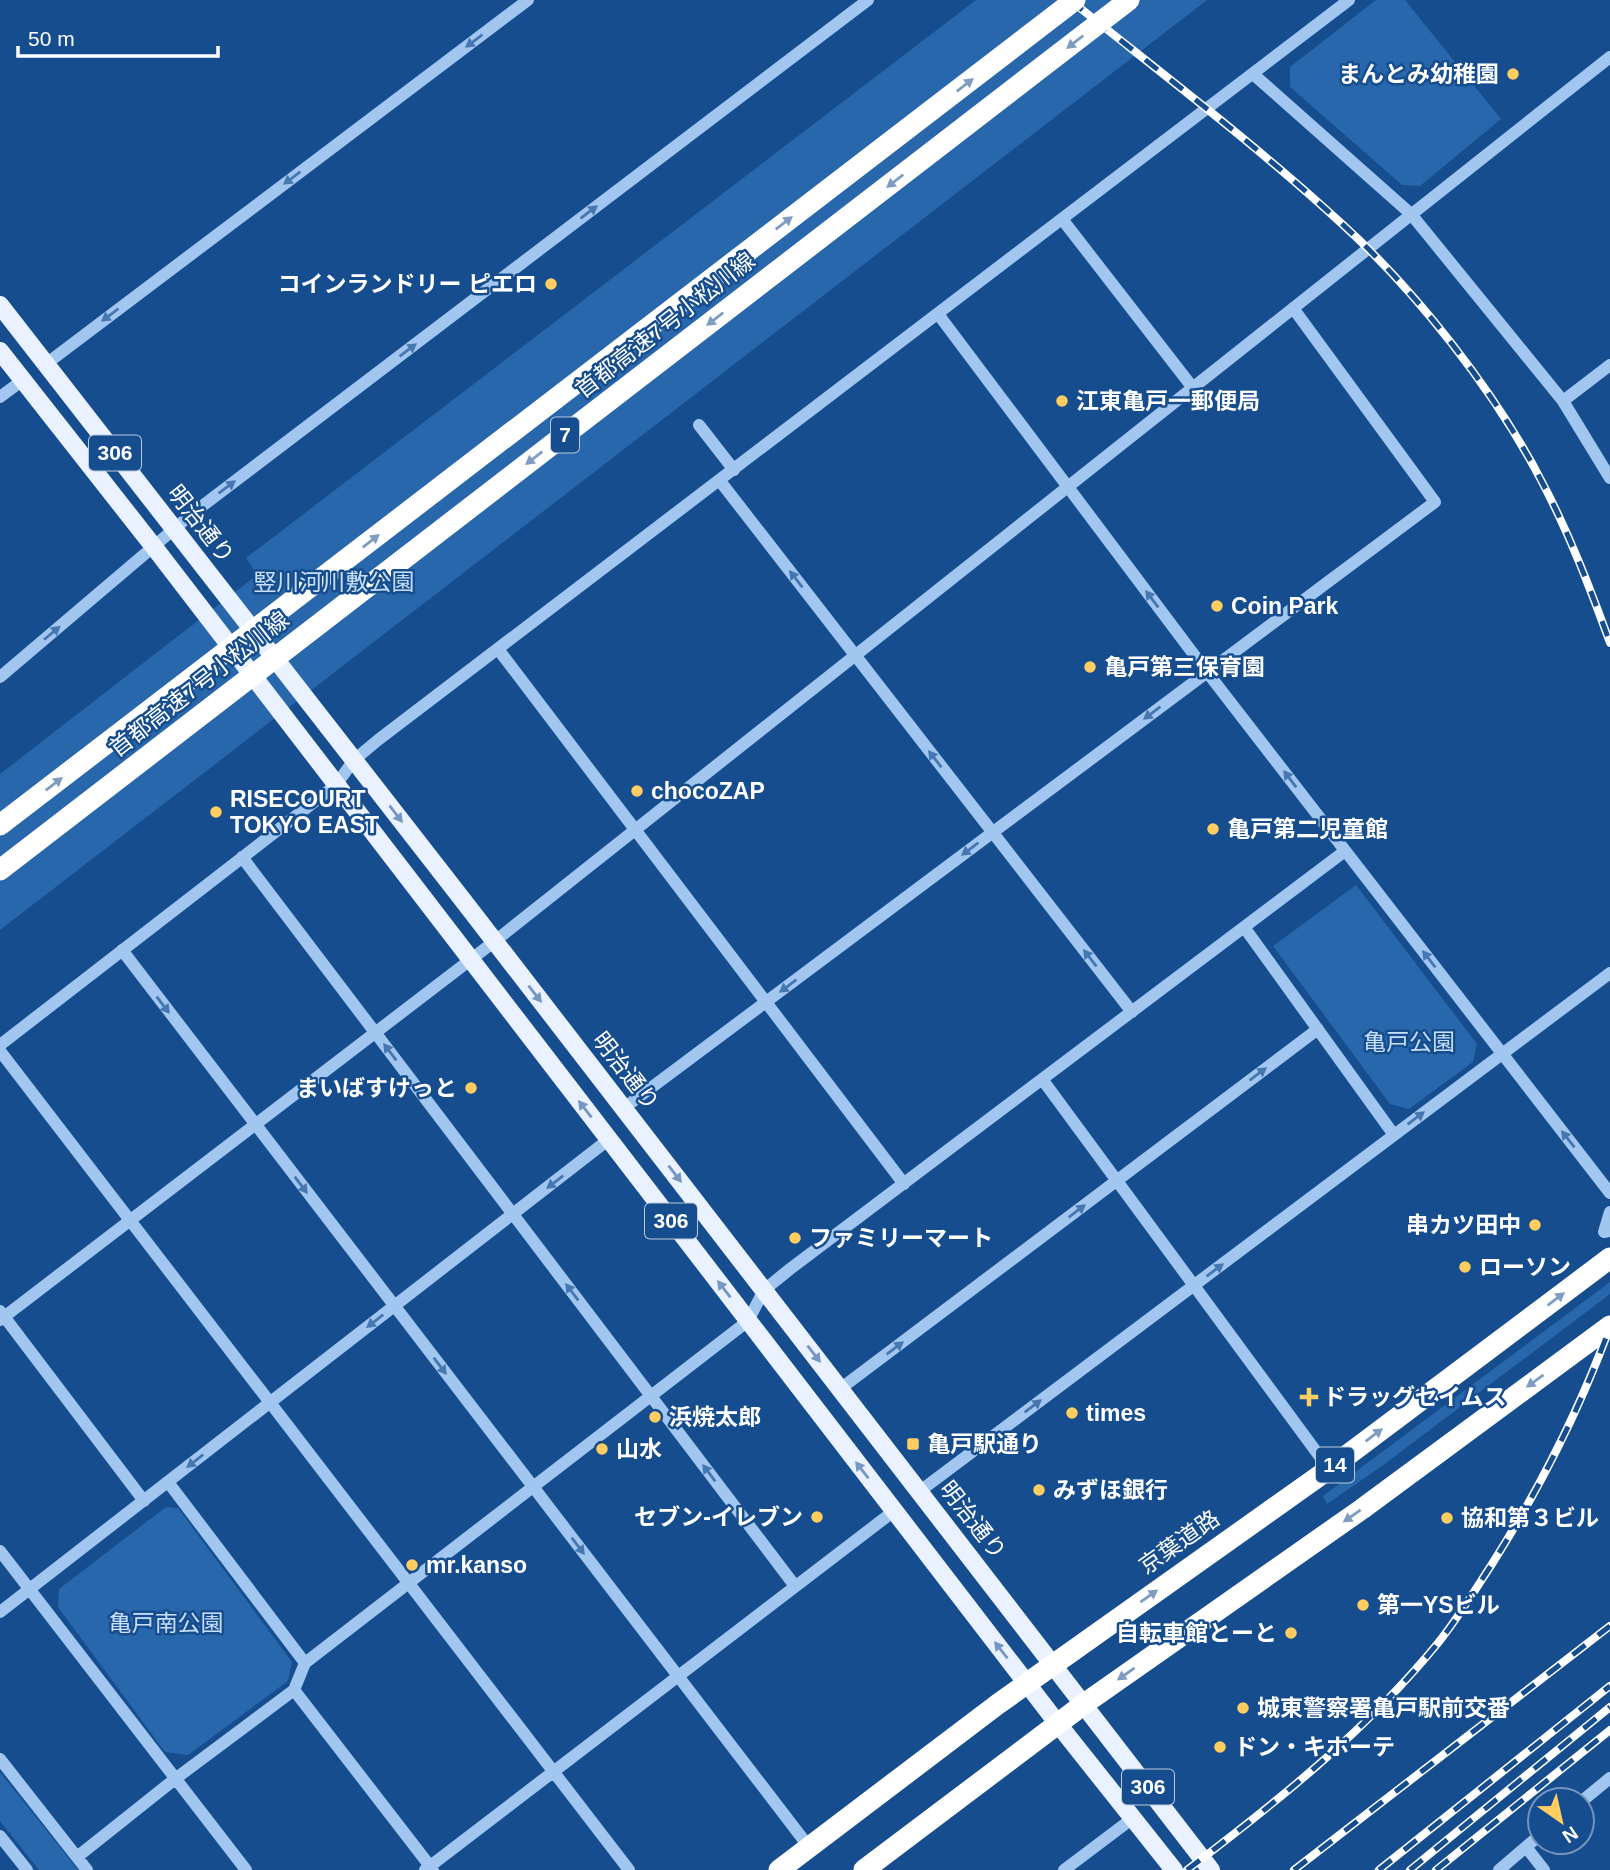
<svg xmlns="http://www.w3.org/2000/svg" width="1610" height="1870" font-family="Helvetica,'Noto Sans JP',sans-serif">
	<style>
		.green { fill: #2867ac }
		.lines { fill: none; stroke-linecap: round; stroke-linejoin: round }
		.minor { stroke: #a1c6f0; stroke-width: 12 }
		.major { stroke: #eaf2ff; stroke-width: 18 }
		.highway { stroke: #fff; stroke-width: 21 }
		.rail-casing { stroke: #fff; stroke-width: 8 }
		.rail { stroke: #164d8e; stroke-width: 5; stroke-dasharray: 16; stroke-linecap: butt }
		.highway-bridge { stroke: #fff; stroke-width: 21 }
		.oneway { fill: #4777b0 }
		.oneway2 { fill: #7f9dc1 }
		.oneway3 { fill: #7597c1 }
		.poi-dot { fill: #ffcd60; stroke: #164d8e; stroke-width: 2.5 }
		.labels { text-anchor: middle; stroke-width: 5; stroke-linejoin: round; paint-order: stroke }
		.shield { fill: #164d8e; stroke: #b9cadd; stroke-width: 2 }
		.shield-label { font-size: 21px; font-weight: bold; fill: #fff }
		.poi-label { font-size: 23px; font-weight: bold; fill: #fff; stroke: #164d8e; text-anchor: start }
		.street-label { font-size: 23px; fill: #fff; stroke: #164d8e }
		.park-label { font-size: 23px; fill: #c8e0fb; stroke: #164d8e }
	</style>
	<rect width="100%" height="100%" fill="#164d8e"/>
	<!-- green -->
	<path class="green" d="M976,0H1207L0,930V774L257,575L246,558Z
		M1376,0H1405L1501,119L1420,186L1402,185L1290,87V67Z
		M1356,885L1477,1044L1473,1062L1409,1109L1390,1104L1273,946Z
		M1610,1282V1294L1382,1466L1327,1504L1323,1496Z
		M166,1507L178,1508L292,1662L288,1681L188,1755L165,1752L58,1607L59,1589Z
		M0,1772L78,1870H39L0,1821Z"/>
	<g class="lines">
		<!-- minor -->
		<path class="minor" d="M1253,74L1411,214L1563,401L1610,478
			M1062,219L1193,388
			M938,314L1207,672L1610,1193
			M46,364L528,0
			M0,397L23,380
			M1563,401L1610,365
			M699,425L734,470
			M720,481L1132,1012
			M498,649L904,1184
			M0,677L193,513L868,0
			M242,857L795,1586
			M1244,927L1394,1135
			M122,950L809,1847
			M0,1045L336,785L354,760L378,740L1349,0
			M0,1051L629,1870
			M1042,1079L1329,1469
			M624,1108L1435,502L1293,308
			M1610,1212L1604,1232L1610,1231
			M0,1311L144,1501
			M0,1320L495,941L1610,57
			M840,1389L1318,1029
			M168,1482L305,1663
			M920,1491L1610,973
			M0,1551L246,1870
			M0,1612L608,1140
			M294,1690L433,1870
			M0,1759L87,1870
			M1582,1801L1610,1778
			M0,1836L27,1870
			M1526,1847L1544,1870
			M77,1857L175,1779L294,1690L305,1663L748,1321L764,1290L790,1269L1345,851
			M425,1870L894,1511
			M1064,1870L1133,1818
			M1499,1870L1540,1835"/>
		<!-- major -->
		<path class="major" d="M0,305L469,908L1211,1870
			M0,351L154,547L1058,1724L1174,1870"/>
		<!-- highway -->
		<path class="highway" d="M779,1870L998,1704L1329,1469L1610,1258
			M864,1870L1084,1704L1362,1509L1610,1326"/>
		<!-- rail casing -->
		<g class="rail-casing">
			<path id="rail" d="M1070,0C1161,73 1255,144 1341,223C1416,291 1495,391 1542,482C1569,533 1590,588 1610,643
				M1187,1870C1278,1801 1366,1731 1438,1643C1458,1618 1475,1590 1492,1564C1540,1488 1579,1411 1610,1327
				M1294,1870L1610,1626
				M1379,1870L1610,1686
				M1410,1870L1610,1707
				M1436,1870L1610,1730"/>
		</g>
		<!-- rail -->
		<use href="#rail" class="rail"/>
		<!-- highway-bridge -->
		<path class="highway-bridge" d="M0,825L1075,0
			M0,870L1129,0"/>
	</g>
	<!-- one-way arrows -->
	<defs><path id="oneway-solid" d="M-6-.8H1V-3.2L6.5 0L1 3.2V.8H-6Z" transform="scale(1.75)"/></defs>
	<g class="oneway">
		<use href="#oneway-solid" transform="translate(474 41) rotate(143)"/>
		<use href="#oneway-solid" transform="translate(292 178) rotate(143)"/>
		<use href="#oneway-solid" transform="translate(589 212) rotate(-37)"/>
		<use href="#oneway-solid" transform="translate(110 315) rotate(143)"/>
		<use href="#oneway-solid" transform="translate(408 350) rotate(-37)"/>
		<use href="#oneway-solid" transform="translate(227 487) rotate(-37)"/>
		<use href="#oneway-solid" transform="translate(796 579) rotate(-128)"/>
		<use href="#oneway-solid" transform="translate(1152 599) rotate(-127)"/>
		<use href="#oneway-solid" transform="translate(52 633) rotate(-40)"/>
		<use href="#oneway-solid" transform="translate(1152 713) rotate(143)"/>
		<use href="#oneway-solid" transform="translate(935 759) rotate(-128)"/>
		<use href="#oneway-solid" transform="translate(1290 779) rotate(-127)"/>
		<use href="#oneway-solid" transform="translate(970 849) rotate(143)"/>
		<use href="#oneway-solid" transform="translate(1090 958) rotate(-128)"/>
		<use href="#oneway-solid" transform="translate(1429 959) rotate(-128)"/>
		<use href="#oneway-solid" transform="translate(788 986) rotate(143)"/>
		<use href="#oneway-solid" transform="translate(163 1005) rotate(53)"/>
		<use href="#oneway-solid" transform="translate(390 1052) rotate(-127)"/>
		<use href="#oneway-solid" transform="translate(1258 1074) rotate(-37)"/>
		<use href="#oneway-solid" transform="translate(1416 1118) rotate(-37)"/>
		<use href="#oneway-solid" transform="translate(1568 1139) rotate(-128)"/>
		<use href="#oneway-solid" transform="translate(555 1182) rotate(142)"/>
		<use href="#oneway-solid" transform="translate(301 1185) rotate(53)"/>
		<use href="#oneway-solid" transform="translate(1077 1211) rotate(-37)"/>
		<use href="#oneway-solid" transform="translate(1215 1270) rotate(-37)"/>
		<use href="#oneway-solid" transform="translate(572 1292) rotate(-127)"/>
		<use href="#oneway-solid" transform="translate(375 1321) rotate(142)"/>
		<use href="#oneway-solid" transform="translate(895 1348) rotate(-37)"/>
		<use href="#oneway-solid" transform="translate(440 1366) rotate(53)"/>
		<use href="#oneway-solid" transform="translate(1033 1406) rotate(-37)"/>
		<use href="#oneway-solid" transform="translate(195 1461) rotate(142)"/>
		<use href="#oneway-solid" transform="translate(709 1473) rotate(-127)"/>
		<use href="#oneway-solid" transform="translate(578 1546) rotate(53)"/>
	</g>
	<g class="oneway2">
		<use href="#oneway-solid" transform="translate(1075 42) rotate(142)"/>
		<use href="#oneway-solid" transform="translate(965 85) rotate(-38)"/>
		<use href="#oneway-solid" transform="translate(895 181) rotate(142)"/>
		<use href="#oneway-solid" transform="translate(784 223) rotate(-38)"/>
		<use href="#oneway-solid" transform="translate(715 319) rotate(142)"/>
		<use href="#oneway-solid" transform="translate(534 458) rotate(142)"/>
		<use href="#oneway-solid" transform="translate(371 541) rotate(-38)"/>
		<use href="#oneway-solid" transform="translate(54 784) rotate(-38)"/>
		<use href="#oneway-solid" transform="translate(1556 1299) rotate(-37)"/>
		<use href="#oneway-solid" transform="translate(1535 1381) rotate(144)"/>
		<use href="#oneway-solid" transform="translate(1374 1435) rotate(-37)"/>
		<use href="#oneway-solid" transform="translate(1352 1516) rotate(145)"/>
		<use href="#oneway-solid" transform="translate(1149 1596) rotate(-35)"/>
		<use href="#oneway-solid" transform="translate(1126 1674) rotate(145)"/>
	</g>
	<g class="oneway3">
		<use href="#oneway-solid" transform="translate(396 814) rotate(52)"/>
		<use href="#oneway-solid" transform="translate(535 994) rotate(52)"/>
		<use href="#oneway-solid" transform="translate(585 1109) rotate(-128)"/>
		<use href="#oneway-solid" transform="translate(675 1174) rotate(52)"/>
		<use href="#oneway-solid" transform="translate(724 1289) rotate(-128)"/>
		<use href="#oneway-solid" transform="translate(814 1354) rotate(52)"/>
		<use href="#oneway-solid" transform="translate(862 1470) rotate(-128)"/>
		<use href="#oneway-solid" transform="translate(1001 1650) rotate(-128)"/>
	</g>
	<!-- markers -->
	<g class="poi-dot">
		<circle cx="1513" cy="74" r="7"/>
		<circle cx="551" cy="284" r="7"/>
		<circle cx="1062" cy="401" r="7"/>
		<circle cx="1217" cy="606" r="7"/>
		<circle cx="1090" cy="667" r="7"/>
		<circle cx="637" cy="791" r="7"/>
		<circle cx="216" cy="812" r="7"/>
		<circle cx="1213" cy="829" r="7"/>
		<circle cx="471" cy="1088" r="7"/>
		<circle cx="1535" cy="1225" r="7"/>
		<circle cx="795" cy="1238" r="7"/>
		<circle cx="1465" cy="1267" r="7"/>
		<path d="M1305.5 1386.5h7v7h7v7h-7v7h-7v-7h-7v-7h7z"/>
		<circle cx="1072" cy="1413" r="7"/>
		<circle cx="655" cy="1417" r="7"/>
		<rect x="906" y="1437" width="14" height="14" rx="3.5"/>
		<circle cx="602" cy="1449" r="7"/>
		<circle cx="1039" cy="1490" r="7"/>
		<circle cx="817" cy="1517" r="7"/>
		<circle cx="1447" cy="1518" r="7"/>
		<circle cx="412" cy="1565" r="7"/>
		<circle cx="1363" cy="1605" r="7"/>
		<circle cx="1291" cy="1633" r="7"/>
		<circle cx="1243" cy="1708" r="7"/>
		<circle cx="1220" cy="1747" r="7"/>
	</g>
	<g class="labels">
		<!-- shield labels -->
		<g class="shield">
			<rect x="551" y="417.5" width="28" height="35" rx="5"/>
			<rect x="89" y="435.5" width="52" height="35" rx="5"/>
			<rect x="645" y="1203.5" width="52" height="35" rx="5"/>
			<rect x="1316" y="1447.5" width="38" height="35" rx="5"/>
			<rect x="1122" y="1769.5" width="52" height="35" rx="5"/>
		</g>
		<g class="shield-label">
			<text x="565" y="442">7</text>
			<text x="115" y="460">306</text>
			<text x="671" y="1228">306</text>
			<text x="1335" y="1472">14</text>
			<text x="1148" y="1794">306</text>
		</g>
		<!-- poi labels -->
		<g class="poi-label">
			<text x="1499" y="82" text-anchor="end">まんとみ幼稚園</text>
			<text x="537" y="292" text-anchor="end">コインランドリー ピエロ</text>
			<text x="1076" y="409">江東亀戸一郵便局</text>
			<text x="1231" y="614">Coin Park</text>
			<text x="1104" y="675">亀戸第三保育園</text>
			<text x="651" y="799">chocoZAP</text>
			<text x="230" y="807">RISECOURT<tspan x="230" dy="26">TOKYO EAST</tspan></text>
			<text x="1227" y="837">亀戸第二児童館</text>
			<text x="457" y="1096" text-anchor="end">まいばすけっと</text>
			<text x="1521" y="1233" text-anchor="end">串カツ田中</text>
			<text x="809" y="1246">ファミリーマート</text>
			<text x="1479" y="1275">ローソン</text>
			<text x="1323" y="1405">ドラッグセイムス</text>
			<text x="1086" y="1421">times</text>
			<text x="669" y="1425">浜焼太郎</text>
			<text x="927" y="1452">亀戸駅通り</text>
			<text x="616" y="1457">山水</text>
			<text x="1053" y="1498">みずほ銀行</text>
			<text x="803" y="1525" text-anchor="end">セブン-イレブン</text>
			<text x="1461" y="1526">協和第３ビル</text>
			<text x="426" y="1573">mr.kanso</text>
			<text x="1377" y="1613">第一YSビル</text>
			<text x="1277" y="1641" text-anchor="end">自転車館とーと</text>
			<text x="1257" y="1716">城東警察署亀戸駅前交番</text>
			<text x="1234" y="1755">ドン・キホーテ</text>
		</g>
		<!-- street labels -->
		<g class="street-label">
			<text transform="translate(665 325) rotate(-38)" y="8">首都高速7号小松川線</text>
			<text transform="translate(201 524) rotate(52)" y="8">明治通り</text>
			<text transform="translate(199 684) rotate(-38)" y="8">首都高速7号小松川線</text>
			<text transform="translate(626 1071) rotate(52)" y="8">明治通り</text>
			<text transform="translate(973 1520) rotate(52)" y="8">明治通り</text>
			<text transform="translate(1179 1542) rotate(-35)" y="8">京葉道路</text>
		</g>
		<!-- park labels -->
		<g class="park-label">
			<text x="334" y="590">竪川河川敷公園</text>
			<text x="1409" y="1050">亀戸公園</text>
			<text x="166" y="1631">亀戸南公園</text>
		</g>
	</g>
	<!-- north arrow -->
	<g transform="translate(1561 1821) rotate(146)"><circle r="33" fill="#164d8e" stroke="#7394bb" stroke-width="2"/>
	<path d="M0-5L12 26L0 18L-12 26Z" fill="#ffcd60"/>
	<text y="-10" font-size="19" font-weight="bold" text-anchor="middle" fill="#ffffff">N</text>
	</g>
	<!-- scale -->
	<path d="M18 46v10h200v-10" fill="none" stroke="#ffffff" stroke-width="3.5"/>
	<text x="28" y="46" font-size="21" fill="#ffffff" stroke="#164d8e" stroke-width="5" paint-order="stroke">50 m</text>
</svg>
